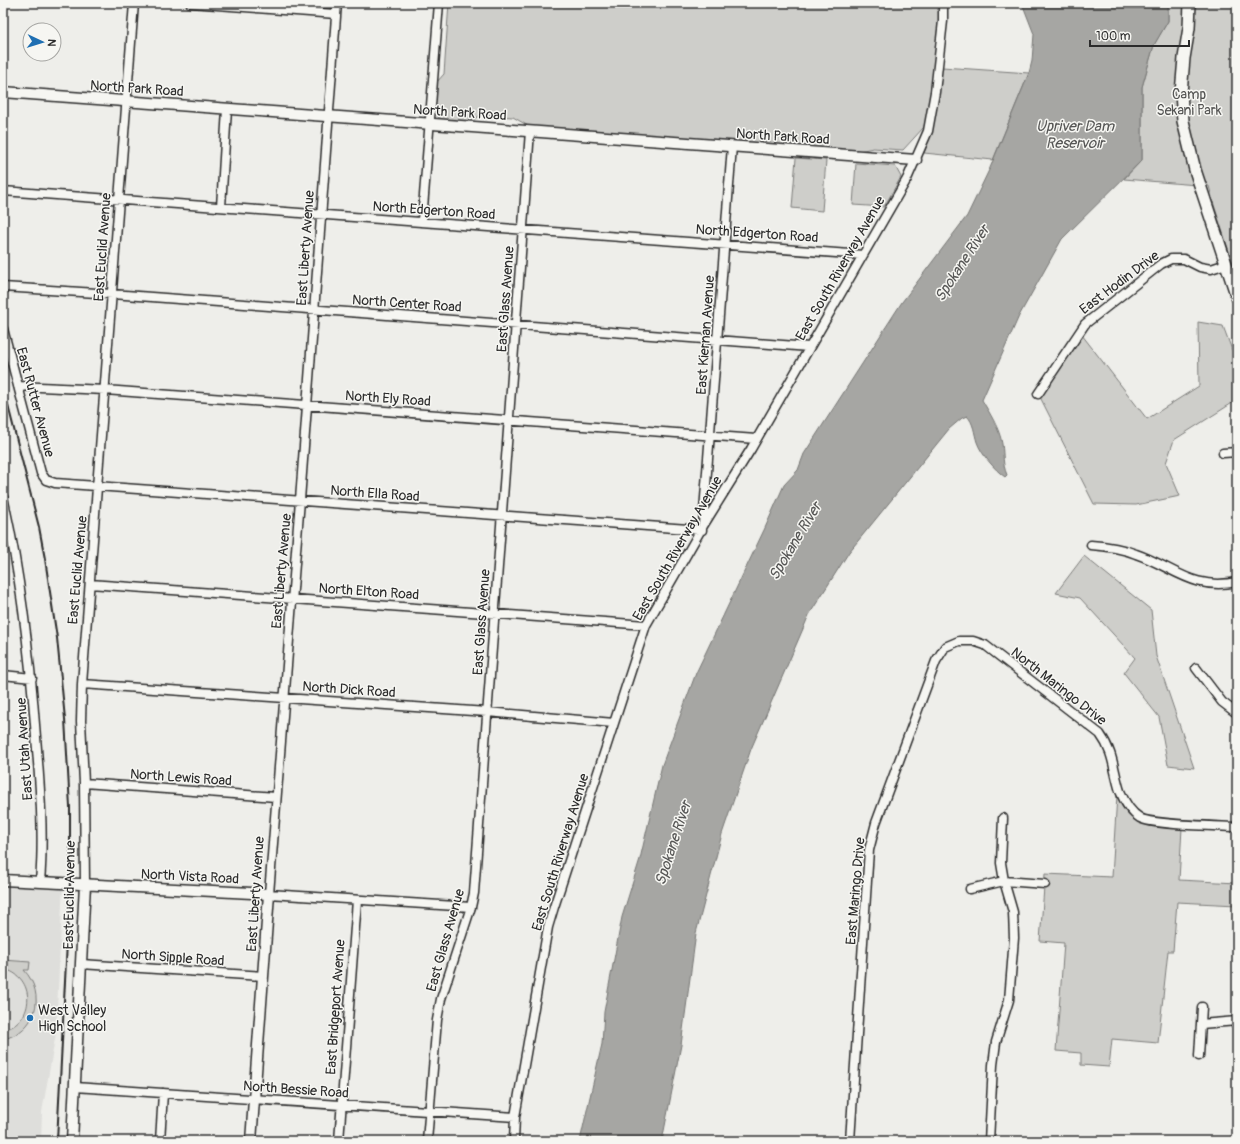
<svg xmlns="http://www.w3.org/2000/svg" width="1240" height="1144" font-family="Pangolin,sans-serif">
	<style>
		.built { fill: #dededb }
		.green { fill: #cececa; stroke: #7c7c7a }
		.water { fill: #a6a6a3; stroke: #757573 }
		.lines { fill: none; stroke-linecap: round; stroke-linejoin: round }
		.minor-casing { stroke: #2b2b2b; stroke-width: 11 }
		.tertiary-casing { stroke: #2b2b2b; stroke-width: 13 }
		.secondary-casing { stroke: #2b2b2b; stroke-width: 14 }
		.minor { stroke: #f6f6f2; stroke-width: 8 }
		.tertiary { stroke: #f6f6f2; stroke-width: 10 }
		.secondary { stroke: #f6f6f2; stroke-width: 11 }
		.rail { stroke: #2b2b2b; stroke-width: 2 }
		.poi-dot { fill: #1f6fb2; stroke: #f6f6f2; stroke-width: 1.5 }
		.labels { text-anchor: middle; stroke-width: 3; stroke-linejoin: round; paint-order: stroke }
		.street-label { font-size: 14px; fill: #2b2b2b; stroke: #f6f6f2 }
		.park-label { font-size: 14px; fill: #545453; stroke: #f6f6f2 }
		.poi-label { font-size: 14px; fill: #2b2b2b; stroke: #f6f6f2; text-anchor: start }
		.water-label { font-size: 15px; font-style: italic; fill: #565655; stroke: #f6f6f2 }
	</style>
	<rect width="100%" height="100%" fill="#eeeeea"/>
	<filter id="ink" filterUnits="userSpaceOnUse"><feTurbulence type="fractalNoise" baseFrequency=".025" numOctaves="2"/><feDisplacementMap in="SourceGraphic" scale="8" xChannelSelector="R" yChannelSelector="G"/><feConvolveMatrix kernelMatrix="1 2 1 2 8 2 1 2 1" color-interpolation-filters="sRGB"/></filter>
	<g filter="url(#ink)">
		<!-- built -->
		<path class="built" d="M3,880L63,883L56,1033L42,1112L41,1141H3Z"/>
		<!-- green -->
		<path class="green" d="M449,3H940L932,89L924,127L903,150L873,148L854,152L530,127L513,117L480,115L472,121H444L440,119L434,111L436,83L444,74Z
			M1168,3H1237V276L1214,205L1209,186L1124,179L1142,160V87L1154,45L1168,21Z
			M942,67L1029,73L993,160L924,153L932,130Z
			M796,158L826,160L822,211L792,208Z
			M856,163L895,166L901,177L884,207L853,205Z
			M1198,322L1223,326L1235,358L1237,374V400L1174,440L1166,463L1180,496L1136,505L1094,504L1040,397L1082,335L1147,419L1199,386Z
			M1084,556L1151,610L1156,656L1194,768L1168,765L1159,717L1124,673L1135,658L1080,598L1056,593Z
			M1117,795L1126,811L1137,820L1182,828L1179,880L1237,883V905L1177,902L1173,951H1168L1158,1043L1112,1039L1109,1067L1081,1065V1053L1056,1051L1064,943L1040,941L1045,874L1112,877Z
			M3,960L30,962L29,970H24C47,995 36,1032 3,1039V1030C36,1023 36,975 3,969Z"/>
		<!-- water -->
		<path class="water" d="M1022,3H1168V21L1154,45L1142,87V160L1062,239L1019,316L982,400C989,412 1000,429 1002,444C1004,456 1002,463 1007,475L1005,477C995,470 981,454 977,442C974,433 974,423 967,416L962,418L949,429L849,552L809,615L751,749L722,834L696,933L681,1045L662,1141H580L602,1044L604,1012L622,917L640,859L662,765L696,673L765,528L784,485L798,470L804,454L902,302L967,216L990,168L1029,73L1032,61L1034,34Z"/>
		<g class="lines">
			<!-- minor casing -->
			<g class="minor-casing">
				<path id="minor" d="M190,3L336,14
					M337,3L300,500L269,894L471,907
					M3,191L863,255
					M221,207L227,109
					M422,221L439,3
					M3,287L112,294L809,347
					M3,329L41,473L46,480L55,483L702,530
					M18,386L105,390L756,439
					M1038,394L1085,324L1161,264L1171,259H1184L1200,267L1211,269L1226,264
					M1223,453L1237,452
					M3,497C21,576 30,656 36,737C40,785 44,834 40,882
					M703,524L732,146
					M1091,545C1107,546 1121,548 1136,554C1174,567 1192,591 1237,582
					M90,584L646,625
					M1196,668L1222,702L1235,712H1237
					M3,675L32,678
					M82,684L487,712L614,723
					M84,783L276,797
					M85,884L84,783L81,721L82,684L134,3
					M970,889L1004,881L1045,884
					M81,964L263,976
					M1201,1024L1237,1021
					M1199,1056L1202,1007
					M75,1087L515,1117
					M160,1141L163,1093
					M339,1141L357,900
					M427,1141L437,1020L441,999L471,907L474,893L530,131
					M514,1141L515,1117L548,927L554,907L646,625L703,526L751,449L907,179L928,131L935,92L943,21V3
					M850,1141L869,850L876,823L936,661L945,647L959,641H973L985,645L1100,734C1114,753 1113,769 1120,791C1124,801 1130,812 1140,818C1151,825 1219,826 1237,827
					M989,1141L993,1065L996,1042L1009,1000L1014,938L1013,912L1004,881L1001,863L1003,818"/>
			</g>
			<!-- tertiary casing -->
			<g class="tertiary-casing">
				<path id="tertiary" d="M3,92L916,160
					M3,880L269,894L251,1141
					M72,1141L85,884"/>
			</g>
			<!-- secondary casing -->
			<g class="secondary-casing">
				<path id="secondary" d="M1190,3L1189,28L1184,58L1181,93L1183,121L1195,170L1237,297"/>
			</g>
			<!-- minor -->
			<use href="#minor" class="minor"/>
			<!-- tertiary -->
			<use href="#tertiary" class="tertiary"/>
			<!-- secondary -->
			<use href="#secondary" class="secondary"/>
			<!-- rail -->
			<path class="rail" d="M3,386L39,527L45,559L57,638L65,719L70,807V882L57,1141"/>
		</g>
	</g>
	<!-- markers -->
	<circle class="poi-dot" cx="30" cy="1018" r="4"/>
	<g class="labels">
		<!-- street labels -->
		<g class="street-label">
			<text transform="translate(137 88) rotate(4)" y="5">North Park Road</text>
			<text transform="translate(460 112) rotate(4)" y="5">North Park Road</text>
			<text transform="translate(783 136) rotate(4)" y="5">North Park Road</text>
			<text transform="translate(434 210) rotate(4)" y="5">North Edgerton Road</text>
			<text transform="translate(757 233) rotate(4)" y="5">North Edgerton Road</text>
			<text transform="translate(102 247) rotate(-86)" y="5">East Euclid Avenue</text>
			<text transform="translate(305 248) rotate(-86)" y="5">East Liberty Avenue</text>
			<text transform="translate(840 268) rotate(-60)" y="5">East South Riverway Avenue</text>
			<text transform="translate(1119 282) rotate(-37)" y="5">East Hodin Drive</text>
			<text transform="translate(505 299) rotate(-86)" y="5">East Glass Avenue</text>
			<text transform="translate(407 303) rotate(4)" y="5">North Center Road</text>
			<text transform="translate(705 335) rotate(-86)" y="5">East Kiernan Avenue</text>
			<text transform="translate(388 398) rotate(4)" y="5">North Ely Road</text>
			<text transform="translate(36 402) rotate(75)" y="5">East Rutter Avenue</text>
			<text transform="translate(375 493) rotate(4)" y="5">North Ella Road</text>
			<text transform="translate(677 548) rotate(-60)" y="5">East South Riverway Avenue</text>
			<text transform="translate(77 570) rotate(-85)" y="5">East Euclid Avenue</text>
			<text transform="translate(281 571) rotate(-85)" y="5">East Liberty Avenue</text>
			<text transform="translate(369 591) rotate(4)" y="5">North Elton Road</text>
			<text transform="translate(481 622) rotate(-86)" y="5">East Glass Avenue</text>
			<text transform="translate(1059 686) rotate(38)" y="5">North Maringo Drive</text>
			<text transform="translate(349 689) rotate(4)" y="5">North Dick Road</text>
			<text transform="translate(24 749) rotate(-94)" y="5">East Utah Avenue</text>
			<text transform="translate(181 777) rotate(4)" y="5">North Lewis Road</text>
			<text transform="translate(560 852) rotate(-73)" y="5">East South Riverway Avenue</text>
			<text transform="translate(190 876) rotate(3)" y="5">North Vista Road</text>
			<text transform="translate(855 891) rotate(-85)" y="5">East Maringo Drive</text>
			<text transform="translate(255 894) rotate(-86)" y="5">East Liberty Avenue</text>
			<text transform="translate(69 895) rotate(-89)" y="5">East Euclid Avenue</text>
			<text transform="translate(445 940) rotate(-74)" y="5">East Glass Avenue</text>
			<text transform="translate(173 957) rotate(4)" y="5">North Sipple Road</text>
			<text transform="translate(335 1007) rotate(-86)" y="5">East Bridgeport Avenue</text>
			<text transform="translate(296 1089) rotate(4)" y="5">North Bessie Road</text>
		</g>
		<!-- park labels -->
		<g class="park-label">
			<text x="1189" y="99">Camp<tspan x="1189" dy="16">Sekani Park</tspan></text>
		</g>
		<!-- poi labels -->
		<g class="poi-label">
			<text x="38" y="1015">West Valley<tspan x="38" dy="16">High School</tspan></text>
		</g>
		<!-- water labels -->
		<g class="water-label">
			<text x="1075" y="131">Upriver Dam<tspan x="1075" dy="17">Reservoir</tspan></text>
			<text transform="translate(962 263) rotate(-57)" y="5">Spokane River</text>
			<text transform="translate(795 541) rotate(-59)" y="5">Spokane River</text>
			<text transform="translate(673 843) rotate(-72)" y="5">Spokane River</text>
		</g>
	</g>
	<!-- margin -->
	<rect width="1240" height="1144" fill="none" stroke="#f6f6f2" stroke-width="16"/>
	<rect x="8" y="8" width="1224" height="1128" fill="none" stroke="#2b2b2b" stroke-width="1.5" filter="url(#ink)"/>
	<!-- north arrow -->
	<g transform="translate(42 42) rotate(94)"><circle r="19" fill="#f6f6f2" stroke="#a5a5a2"/>
	<path d="M0-3L7 15L0 10L-7 15Z" fill="#1f6fb2"/>
	<text y="-6" font-size="11" font-weight="bold" text-anchor="middle" fill="#2b2b2b">N</text>
	</g>
	<!-- scale -->
	<path d="M1090 40v6h99v-6" fill="none" stroke="#2b2b2b" stroke-width="2"/>
	<text x="1096" y="40" font-size="12" fill="#2b2b2b" stroke="#f6f6f2" stroke-width="3" paint-order="stroke">100 m</text>
</svg>
